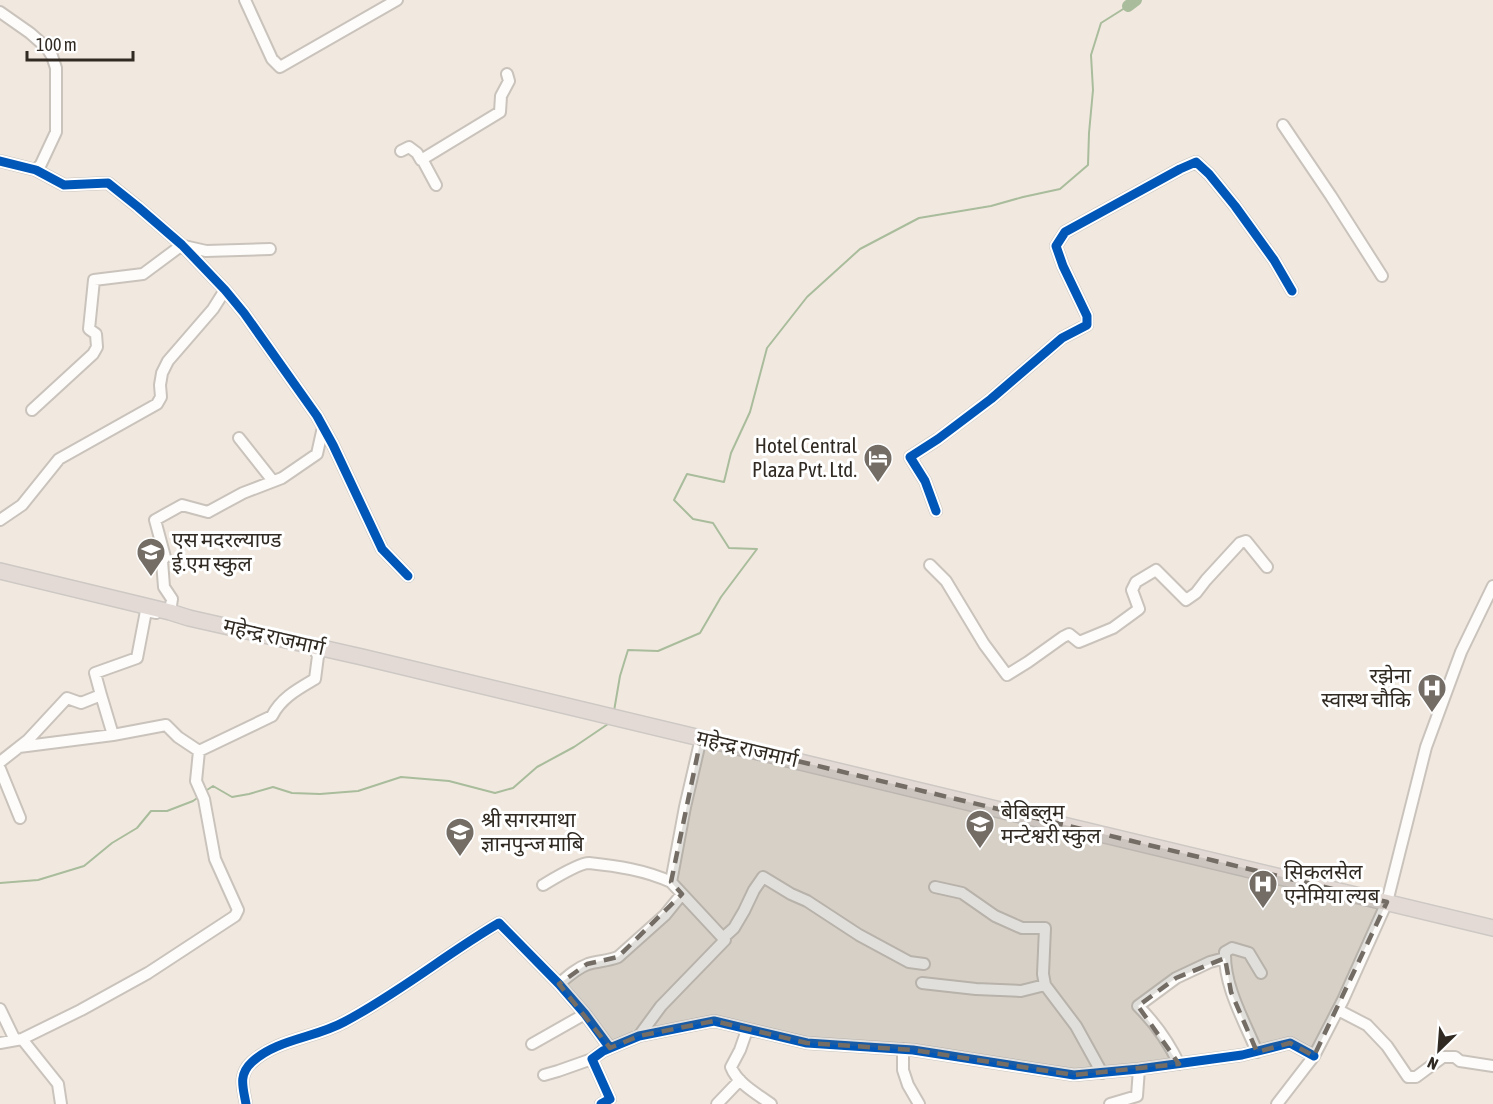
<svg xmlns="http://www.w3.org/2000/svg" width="1493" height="1104" font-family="'Asap Condensed','Noto Sans Devanagari',sans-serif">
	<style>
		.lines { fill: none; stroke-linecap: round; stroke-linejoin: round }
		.stream { stroke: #a9bc9b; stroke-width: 2 }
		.river { stroke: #a9bc9b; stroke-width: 12 }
		.minor-casing { stroke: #c9c3bc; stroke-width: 14 }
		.highway-casing { stroke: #cdc8c4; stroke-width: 18 }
		.minor { stroke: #fdfcfa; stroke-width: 10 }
		.highway { stroke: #e3dad5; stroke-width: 15 }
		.cycleway-casing { stroke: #fff; stroke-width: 13 }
		.cycleway { stroke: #0057b8; stroke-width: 9 }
		.marked { fill: #746d65; fill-opacity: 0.2; stroke: #746d65; stroke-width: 4.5; stroke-dasharray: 12 8; stroke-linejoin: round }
		.labels { text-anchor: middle; stroke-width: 6; stroke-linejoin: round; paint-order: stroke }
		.poi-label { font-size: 21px; fill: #302a23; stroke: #fff; text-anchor: start }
		.street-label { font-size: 21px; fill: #302a23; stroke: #fff }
	</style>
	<rect width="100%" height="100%" fill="#f1e9e0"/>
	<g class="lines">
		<!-- stream -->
		<path class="stream" d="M614,711L620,676L628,650L658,651L700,633L721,597L757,549L729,548L713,523L693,519L674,500L687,474L724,482L731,453L750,412L767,348L807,297L860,249L919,218L991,206L1023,197L1060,189L1088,165L1089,133L1093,90L1091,55L1101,23L1128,6
			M204,792L213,786L232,797L249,794L273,787L292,793L320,794L358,791L401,777L449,781L495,793L513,788L537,767L574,747L608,724L609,721
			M0,883L38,880L84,866L112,843L137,828L151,811H167L193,801L200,796"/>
		<!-- river -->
		<path class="river" d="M1128,6L1136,0"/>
		<!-- minor casing -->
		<g class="minor-casing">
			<path id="minor" d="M245,0L272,59L280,67L397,0
				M0,12L30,33L47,48L52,56L56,68V132L41,164L36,170
				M1283,125L1331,196L1382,276
				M401,151L409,147L417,153L421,160L500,112L501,96L509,81L507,74
				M422,159L436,185
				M0,161L36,170L64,185L108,183L138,207L182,245L225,290L244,313L317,416L333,445L382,549L408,576
				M184,246L206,251L270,249
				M32,410L93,354L97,347L96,334L89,329L94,280L143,274L182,245
				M239,438L273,481
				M936,511L925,481L910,457L938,439L991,399L1062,338L1087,325V316L1063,266L1056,246L1065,232L1180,169L1196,162L1209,174L1235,206L1274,260L1292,291
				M0,520L22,505L59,459L157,404L161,397L160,385L162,373L168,361L213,309L225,290
				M930,565L946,581L984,644L1007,675L1028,662L1063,637L1069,634L1079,642L1113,628L1139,609L1132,590L1136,582L1156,570L1186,600L1196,593L1206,580L1240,543L1246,541L1267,567
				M170,612L172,599L164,587L162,561L165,557L155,520L182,505L208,512L243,493L282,478L317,454L323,427
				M101,695L113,735
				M19,747L113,735L166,725L178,737L199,751L272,716C281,698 298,689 315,679L318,656L313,646
				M0,762L28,740L67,698L81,703L101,695L95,673L137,658L146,611L156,613
				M0,769L20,818
				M543,885C553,879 579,863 589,863C617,866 645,870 671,882
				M935,887L962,893L995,916L1022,928H1045L1043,974L1045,985
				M723,938L734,928L744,911L754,890L763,877L791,894L807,901L859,935L909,962L924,964
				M922,983L976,989L1021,991L1045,985L1076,1026L1102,1073
				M559,984C568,976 577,968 588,964C598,961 608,961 618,957L665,915L682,894
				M0,1009L15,1040
				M1338,1010L1367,1025L1387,1046L1408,1077H1416L1443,1057H1455L1460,1061L1493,1066
				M747,1030L740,1050L731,1067C737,1083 757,1094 771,1104
				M639,1036L661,1006L725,940L671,882L685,807L701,738
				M22,1039L81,1010L148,973L235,916L238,910L215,859L204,799L196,781L199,751
				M0,1043L22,1039L58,1084L61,1104
				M532,1044L585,1014
				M610,1048L639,1036L714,1021L807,1043L913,1050L1074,1075L1139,1069L1242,1055L1290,1043L1314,1056
				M903,1049V1070L908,1085L919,1104
				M1257,1052C1244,1020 1224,987 1225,952L1232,948L1249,953L1261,973
				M1179,1064C1169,1043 1155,1023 1138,1006L1176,978L1210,962L1225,958
				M544,1075L558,1071L592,1059
				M246,1104C243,1087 238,1075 252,1062C277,1039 315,1038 344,1022C399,993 446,954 499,923L559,984L585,1014L610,1048L603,1051L592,1059L610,1099L601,1104
				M717,1104L740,1080
				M1110,1104L1137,1096L1139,1069
				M1277,1104L1314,1056L1343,1000L1387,902L1426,747L1461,652L1493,586"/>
		</g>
		<!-- highway casing -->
		<g class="highway-casing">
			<path id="highway" d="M0,571L170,612L189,618L362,657L1493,928"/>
		</g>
		<!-- minor -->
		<use href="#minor" class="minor"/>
		<!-- highway -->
		<use href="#highway" class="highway"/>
		<!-- cycleway casing -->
		<g class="cycleway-casing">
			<path id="cycleway" d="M0,161L36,170L64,185L108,183L138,207L182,245L225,290L244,313L317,416L333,445L382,549L408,576
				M936,511L925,481L910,457L938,439L991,399L1062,338L1087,325V316L1063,266L1056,246L1065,232L1180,169L1196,162L1209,174L1235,206L1274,260L1292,291
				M610,1048L639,1036L714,1021L807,1043L913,1050L1074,1075L1139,1069L1242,1055L1290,1043L1314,1056
				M246,1104C243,1087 238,1075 252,1062C277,1039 315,1038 344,1022C399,993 446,954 499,923L559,984L585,1014L610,1048L603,1051L592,1059L610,1099L601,1104"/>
		</g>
		<!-- cycleway -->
		<use href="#cycleway" class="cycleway"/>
	</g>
	<!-- marked area -->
	<path class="marked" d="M701,738L1387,902L1314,1056L1290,1043L1257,1052L1231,992L1225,958L1176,978L1138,1006L1179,1064L1074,1075L913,1050L807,1043L714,1021L639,1036L610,1048L559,984L587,964L618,957L682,894L671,882Z"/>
	<!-- icons -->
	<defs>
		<g id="hotel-pin" transform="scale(1.5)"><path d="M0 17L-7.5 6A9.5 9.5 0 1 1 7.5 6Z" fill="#746d65" stroke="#fff"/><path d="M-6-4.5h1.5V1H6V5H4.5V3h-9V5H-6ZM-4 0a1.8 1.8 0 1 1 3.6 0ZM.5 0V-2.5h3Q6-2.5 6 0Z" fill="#fff"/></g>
		<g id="school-pin" transform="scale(1.5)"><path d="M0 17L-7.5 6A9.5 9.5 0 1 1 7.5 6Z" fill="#746d65" stroke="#fff"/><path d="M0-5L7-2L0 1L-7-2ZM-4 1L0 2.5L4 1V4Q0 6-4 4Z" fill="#fff"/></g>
		<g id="hospital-pin" transform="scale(1.5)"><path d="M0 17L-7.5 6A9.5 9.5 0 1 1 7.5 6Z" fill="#746d65" stroke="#fff"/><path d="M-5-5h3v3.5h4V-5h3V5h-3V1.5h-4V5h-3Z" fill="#fff"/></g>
	</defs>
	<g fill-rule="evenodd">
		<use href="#hotel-pin" x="878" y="458"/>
		<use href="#school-pin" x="151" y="552"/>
		<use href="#hospital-pin" x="1432" y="688"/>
		<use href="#school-pin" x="980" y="824"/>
		<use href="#school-pin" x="460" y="832"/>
		<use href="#hospital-pin" x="1263" y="884"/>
	</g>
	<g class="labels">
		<!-- poi labels -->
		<g class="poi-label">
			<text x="857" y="453" text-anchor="end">Hotel Central<tspan x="857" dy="24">Plaza Pvt. Ltd.</tspan></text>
			<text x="172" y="547">एस मदरल्याण्ड<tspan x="172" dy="24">ई.एम स्कुल</tspan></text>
			<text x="1411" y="683" text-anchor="end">रझेना<tspan x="1411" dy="24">स्वास्थ चौकि</tspan></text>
			<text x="1001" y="819">बेबिब्लुम<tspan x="1001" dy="24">मन्टेश्वरी स्कुल</tspan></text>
			<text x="481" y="827">श्री सगरमाथा<tspan x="481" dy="24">ज्ञानपुन्ज माबि</tspan></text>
			<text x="1284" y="879">सिकलसेल<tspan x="1284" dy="24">एनेमिया ल्यब</tspan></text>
		</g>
		<!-- street labels -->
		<g class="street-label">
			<text transform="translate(274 637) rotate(13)" y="7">महेन्द्र राजमार्ग</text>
			<text transform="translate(747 749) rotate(13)" y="7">महेन्द्र राजमार्ग</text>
		</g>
	</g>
	<!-- north arrow -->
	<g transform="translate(1439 1050) rotate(205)" stroke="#ffffff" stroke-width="4.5" paint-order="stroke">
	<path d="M0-4.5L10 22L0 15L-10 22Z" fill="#302a23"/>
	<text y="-9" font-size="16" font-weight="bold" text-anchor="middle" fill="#302a23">N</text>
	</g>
	<!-- scale -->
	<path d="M27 51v9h106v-9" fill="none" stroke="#302a23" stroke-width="3"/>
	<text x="36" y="51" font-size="18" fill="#302a23" stroke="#ffffff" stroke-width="4.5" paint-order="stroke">100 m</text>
</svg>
